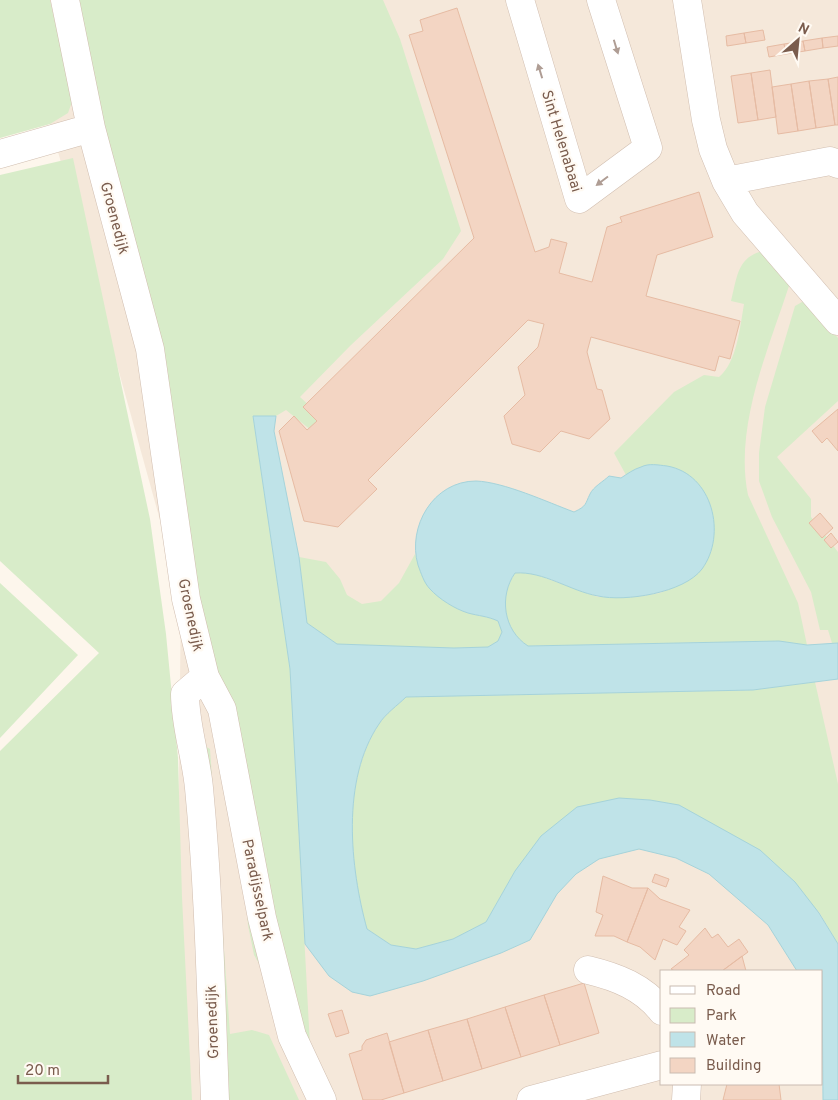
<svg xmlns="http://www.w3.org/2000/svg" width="838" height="1100" font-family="Overpass,sans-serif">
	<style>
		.residential { fill: #f5e8da; fill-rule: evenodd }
		.green { fill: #d8ecc9 }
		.water { fill: #bfe3e8; stroke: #a5d3da }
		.building { fill: #f3d5c3; stroke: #e6bba3 }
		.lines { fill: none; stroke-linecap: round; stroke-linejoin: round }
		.minor-casing { stroke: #d1beb0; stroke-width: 29 }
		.minor { stroke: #fff; stroke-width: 28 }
		.oneway { fill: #af9d94 }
		.labels { text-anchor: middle; stroke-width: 4.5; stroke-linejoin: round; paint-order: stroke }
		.street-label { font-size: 15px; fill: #7a5c4d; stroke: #fffaf3 }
	</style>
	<rect width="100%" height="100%" fill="#fdf6ec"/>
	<!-- residential -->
	<path class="residential" d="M16,0H838V1100H175L181,596ZM662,971H822V1084H662Z"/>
	<!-- green -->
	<path class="green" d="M0,0H50L73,99L68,113L50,124L0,138Z
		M74,0H383L400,39L461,231L443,259L351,345L300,397L325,420L312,431L286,410L276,416H253L290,669L310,1046L295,1026L254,955L248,925L229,710L195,649Z
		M73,158L150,519L166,634L178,758L182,897L192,1100H0V751L99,653L0,561V175Z
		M763,251L788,279L789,286C768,350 734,427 748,495L798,603L807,645L778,641L527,646C503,629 499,597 515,573L529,572L598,597H636L660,593L679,585V469C656,465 647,463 626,475L614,453L674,392L704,375L719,377C737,362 740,327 744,304L731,301C737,278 737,257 763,251Z
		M802,302L807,303L838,338V401L777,457L811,499V517L838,552V643H832L828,630H820L811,592L772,517L759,481V453L765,407L795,306Z
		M415,554C423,580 441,604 468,613C478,616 487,616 498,621L502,632L498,641L488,647L454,648L337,644L307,623L299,557L326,562L340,579L347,595L362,604L381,601L399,583Z
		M0,583L78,655L0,738Z
		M815,682L838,784V944L819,912L699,817L679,805L650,800L619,798L515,871L486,922L453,939L416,949L391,945L367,929C350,867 341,781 379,724C385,714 398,705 406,697L753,690Z
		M200,743L210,749L230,1034L252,1030L269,1035L299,1100H216Z"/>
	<!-- water -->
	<path class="water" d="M253,416H276L274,431L299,557L307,623L337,644L454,648L488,647L498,641L502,632L498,621C487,616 479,616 468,613C455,609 439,599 430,589C424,583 421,573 418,565C407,527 433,481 476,481C504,482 547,502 574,512C587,506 585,504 590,494C593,487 604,481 609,476L621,478C627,474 634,469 641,467C649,463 658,465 667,466C713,474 727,535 702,569C684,593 625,602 598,596C570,591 544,571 515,573C499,596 503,630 528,646L779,641L807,645L838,643V679L753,690L406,697C398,705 385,714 379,724C341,780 350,867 367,929L391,945L416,949L453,939L486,922L515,871L541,836L577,807L619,798L650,800L679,805L760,850L795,882L819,913L838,944V1100H823L822,971H797L768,925L709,874L676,858L639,849L599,859L576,874L557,894L530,940L501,953L423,981L370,996L352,992L329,976L305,944L290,669Z"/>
	<!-- building -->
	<path class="building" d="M457,8L535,252L549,247L551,239L567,243L559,273L592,282L607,227L622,222L620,217L699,192L713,237L657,255L646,296L740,321L730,359L719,356L715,371L591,337L587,352L597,389L602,390L610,419L589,439L561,431L540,452L512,444L504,416L525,395L518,367L538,347L544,324L528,320L368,480L377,489L338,527L304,521L279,431L294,416L307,430L317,421L303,407L474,238L409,35L423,31L420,20Z
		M763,30L765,40L746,43L744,33Z
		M744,33L746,43L727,46L726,36Z
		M838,36V46L823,48L822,38Z
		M822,38L823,48L805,51L803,41Z
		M803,41L805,51L786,54L784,44Z
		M784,44L786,54L769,57L767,47Z
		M770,70L776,117L758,120L751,73Z
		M751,73L758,120L738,123L731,76Z
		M838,77V125H835L828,79Z
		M828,79L835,125L816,128L809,81Z
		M809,81L816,128L798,131L791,84Z
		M791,84L798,131L778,134L772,87Z
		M838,409V451L827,438L822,443L812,431Z
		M820,513L833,528L822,538L809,523Z
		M831,533L838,542L831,548L824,540Z
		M655,874L669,879L666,887L652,882Z
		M603,876L632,888H648L627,942L614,936H595L603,915L596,912Z
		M648,888L660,899L690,910L679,927L686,931L677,945L663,939L655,960L640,947L627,942Z
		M705,928L712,938L718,934L728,947L739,939L748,952L722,971H675L671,969L689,955L684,950Z
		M742,956L746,971H722Z
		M584,983L599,1033L560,1045L544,995Z
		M544,995L560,1045L521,1057L505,1007Z
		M505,1007L521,1057L482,1069L467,1019Z
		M342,1010L349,1033L336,1037L328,1014Z
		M467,1019L482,1069L443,1081L428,1030Z
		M428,1030L443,1081L404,1093L389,1042Z
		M387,1033L404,1093L381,1100H363L349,1054L362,1050V1046L366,1040Z
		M727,1084H779L781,1100H723Z"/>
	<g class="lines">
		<!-- minor casing -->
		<g class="minor-casing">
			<path id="minor" d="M65,0L91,128L150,349L186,599L205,677L185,694C185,726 196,756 199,788C209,891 211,996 215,1100
				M520,0L579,199L648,148L601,0
				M687,0L706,120L713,149L726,181L745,213L838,321
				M0,154L91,128
				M726,181L830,161L838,164
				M205,677L222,709L262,918L292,1036L322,1100
				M588,970C617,977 643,987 662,1011
				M531,1100L662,1065
				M686,1100L687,1084"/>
		</g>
		<!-- minor -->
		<use href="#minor" class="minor"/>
	</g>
	<!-- one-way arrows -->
	<defs><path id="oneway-solid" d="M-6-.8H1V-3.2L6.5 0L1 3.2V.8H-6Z" transform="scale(1.25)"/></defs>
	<g class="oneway">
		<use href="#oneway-solid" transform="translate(616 47) rotate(73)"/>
		<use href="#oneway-solid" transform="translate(540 71) rotate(-107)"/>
		<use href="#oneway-solid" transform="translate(602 181) rotate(143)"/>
	</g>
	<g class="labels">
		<!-- street labels -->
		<g class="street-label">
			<text transform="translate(562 141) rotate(73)" y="5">Sint Helenabaai</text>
			<text transform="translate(115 218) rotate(75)" y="5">Groenedijk</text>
			<text transform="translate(191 615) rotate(78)" y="5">Groenedijk</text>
			<text transform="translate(258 890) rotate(78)" y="5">Paradijsselpark</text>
			<text transform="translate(212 1022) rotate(-92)" y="5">Groenedijk</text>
		</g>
	</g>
	<!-- legend -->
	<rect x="660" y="970" width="162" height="115" fill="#fffaf3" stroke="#cabbb1"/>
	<rect x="670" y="986" width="25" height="8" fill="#ffffff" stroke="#cabbb1"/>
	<text x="706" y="995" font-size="15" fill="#7a5c4d">Road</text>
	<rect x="670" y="1008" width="25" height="15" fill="#d8ecc9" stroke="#cabbb1"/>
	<text x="706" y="1020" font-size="15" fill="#7a5c4d">Park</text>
	<rect x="670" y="1032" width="25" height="15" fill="#bfe3e8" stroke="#cabbb1"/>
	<text x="706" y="1045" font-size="15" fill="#7a5c4d">Water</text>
	<rect x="670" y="1058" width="25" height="15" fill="#f3d5c3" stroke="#cabbb1"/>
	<text x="706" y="1070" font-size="15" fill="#7a5c4d">Building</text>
	<!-- north arrow -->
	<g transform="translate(798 40) rotate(27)" stroke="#fffaf3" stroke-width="4" paint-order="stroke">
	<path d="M0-4L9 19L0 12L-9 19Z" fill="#7a5c4d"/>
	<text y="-8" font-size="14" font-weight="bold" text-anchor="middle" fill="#7a5c4d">N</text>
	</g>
	<!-- scale -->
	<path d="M18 1075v8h90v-8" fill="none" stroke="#7a5c4d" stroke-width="2.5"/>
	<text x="25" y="1075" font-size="15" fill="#7a5c4d" stroke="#fffaf3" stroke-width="4" paint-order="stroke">20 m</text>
</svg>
